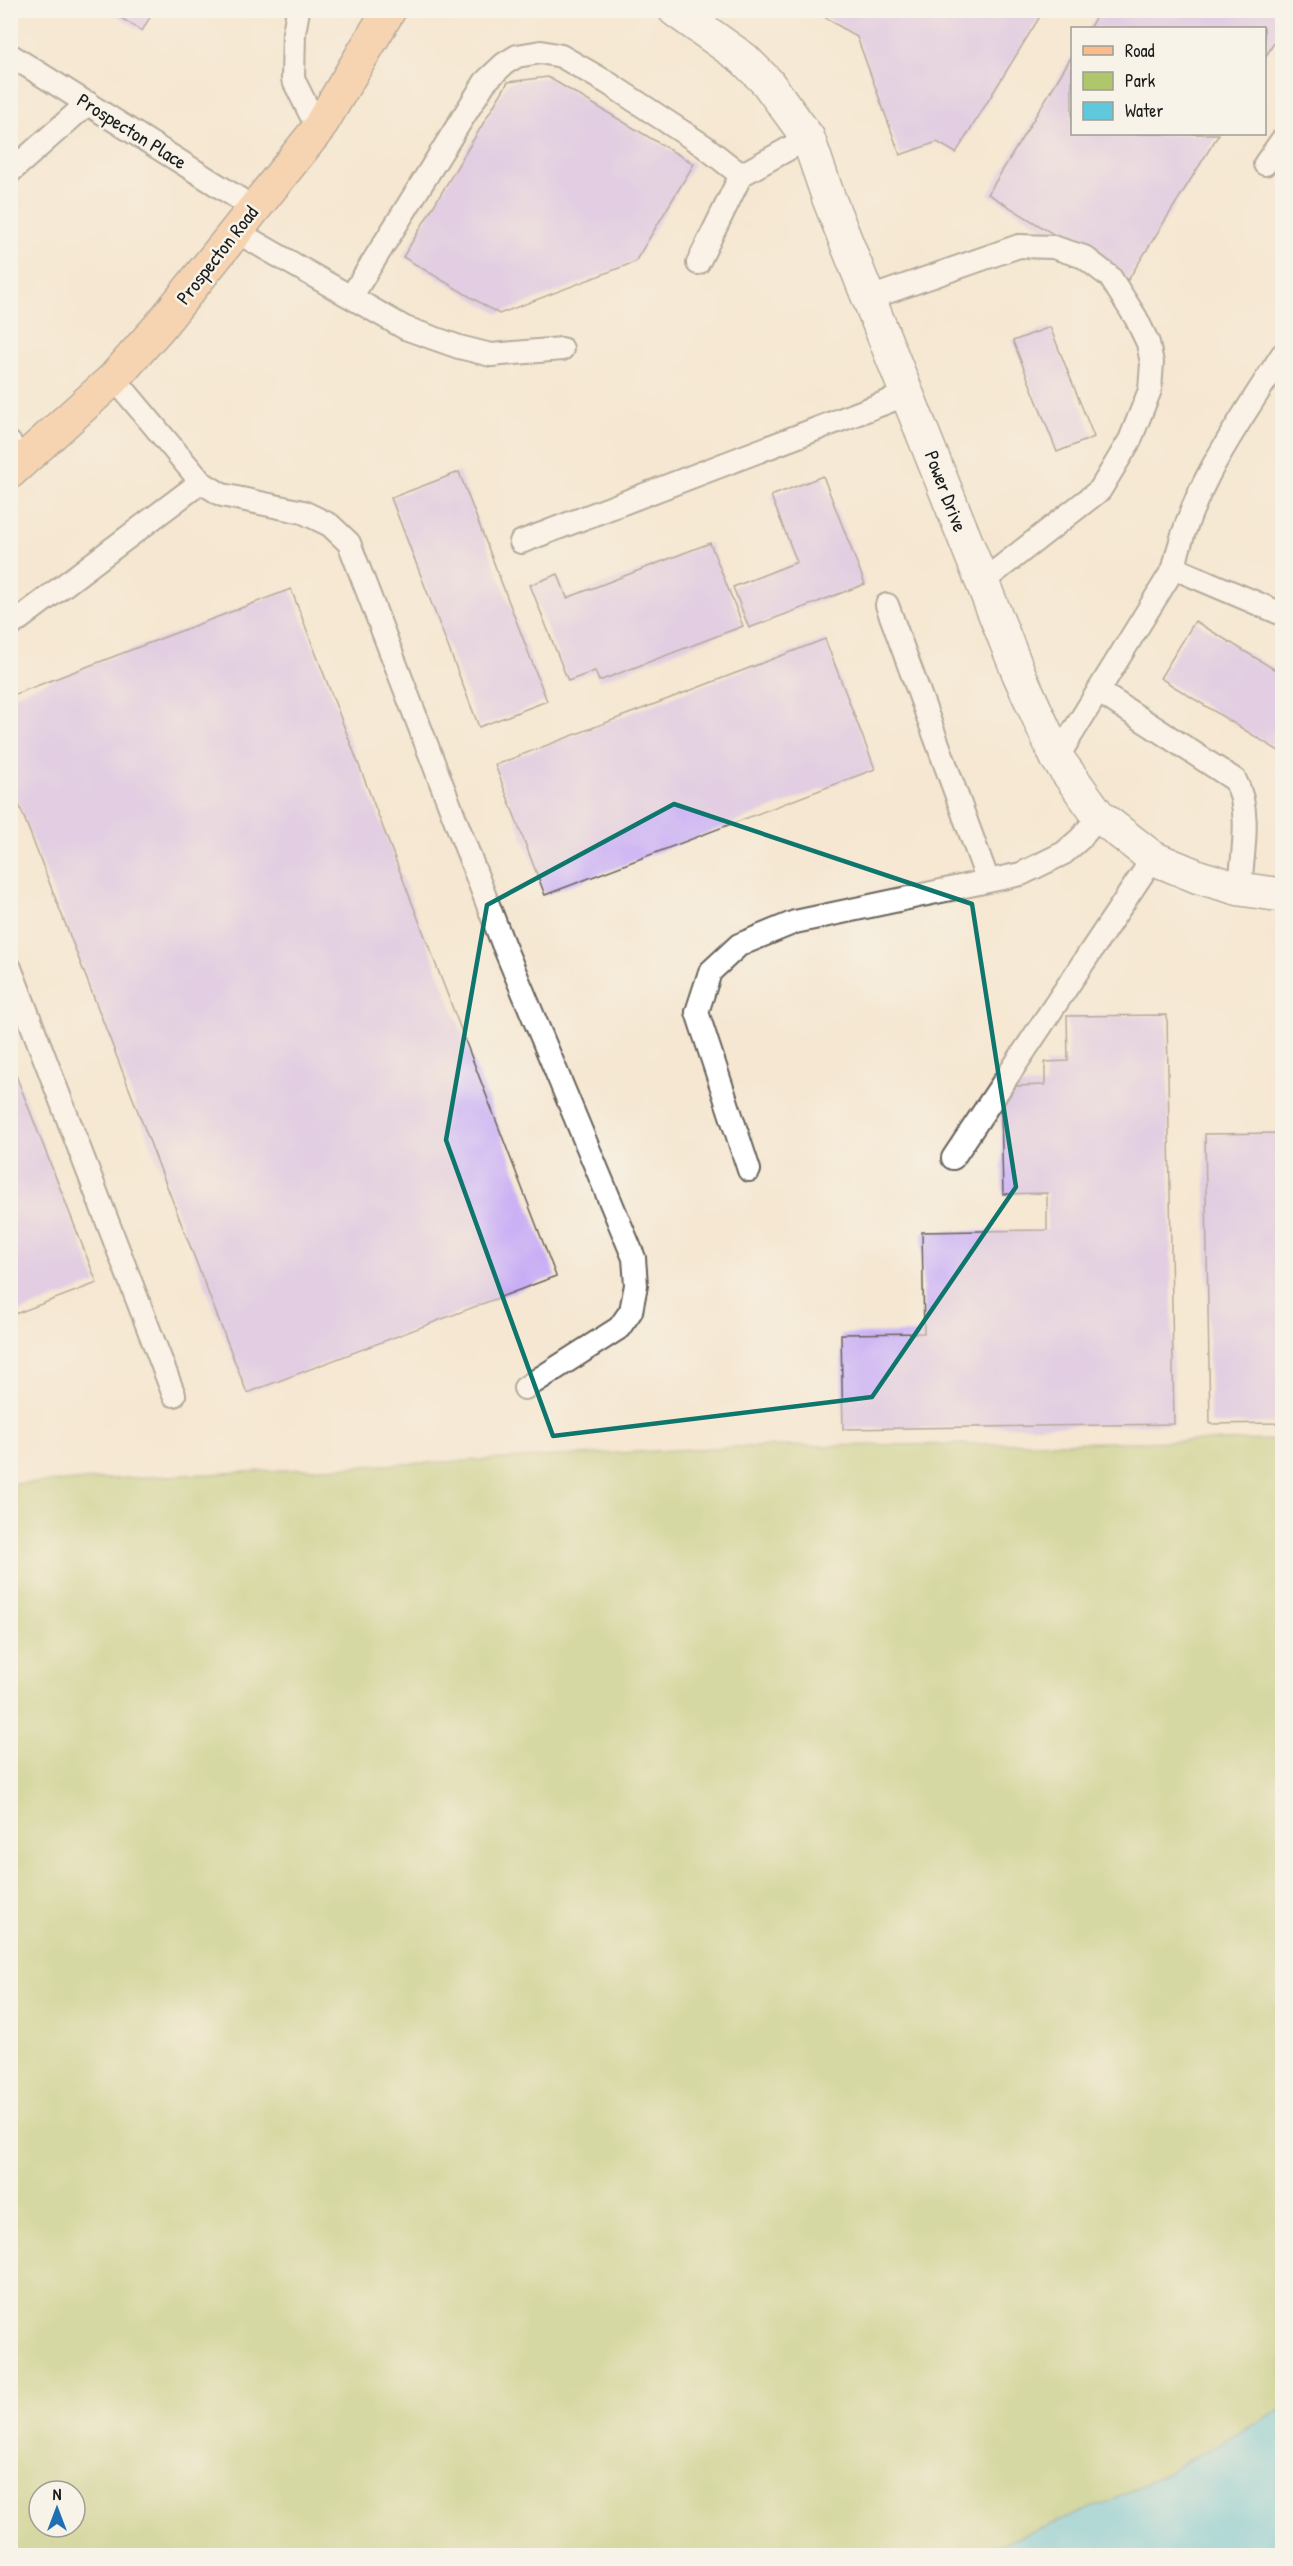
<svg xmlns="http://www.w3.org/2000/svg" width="1293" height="2566" font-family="'Patrick Hand',sans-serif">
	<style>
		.green { fill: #b0c66b; stroke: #667144; stroke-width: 1.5; fill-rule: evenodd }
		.water { fill: #60c8dc; stroke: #3e727c; stroke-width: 1.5 }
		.building { fill: #c9aef5 }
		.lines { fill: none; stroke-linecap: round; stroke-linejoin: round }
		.lane-casing { stroke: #68635c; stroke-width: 26 }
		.street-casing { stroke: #68635c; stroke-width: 36 }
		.primary-casing { stroke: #68635c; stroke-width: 36 }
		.lane { stroke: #fff; stroke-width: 22 }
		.street { stroke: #fff; stroke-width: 33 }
		.primary { stroke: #f9bc8a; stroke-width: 33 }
		.marked { fill: none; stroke: #0f766e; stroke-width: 4.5; stroke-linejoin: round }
		.labels { text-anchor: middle; stroke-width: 5; stroke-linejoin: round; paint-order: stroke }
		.street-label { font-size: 20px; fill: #1c1c1c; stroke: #f7f3e8 }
	</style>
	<rect width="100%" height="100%" fill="#f7f3e8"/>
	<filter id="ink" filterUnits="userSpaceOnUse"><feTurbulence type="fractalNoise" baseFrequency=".0167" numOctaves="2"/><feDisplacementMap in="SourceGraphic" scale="12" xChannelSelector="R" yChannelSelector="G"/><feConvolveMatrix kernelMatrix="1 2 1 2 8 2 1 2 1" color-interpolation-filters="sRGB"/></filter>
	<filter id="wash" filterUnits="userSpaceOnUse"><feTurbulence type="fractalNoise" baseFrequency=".008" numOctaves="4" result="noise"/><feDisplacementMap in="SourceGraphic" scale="24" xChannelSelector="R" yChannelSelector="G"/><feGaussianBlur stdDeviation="1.35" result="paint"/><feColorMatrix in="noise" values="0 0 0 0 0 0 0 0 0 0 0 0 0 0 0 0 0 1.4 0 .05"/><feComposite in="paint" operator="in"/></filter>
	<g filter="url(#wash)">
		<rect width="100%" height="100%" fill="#f5e7d2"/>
		<!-- green -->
		<path class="green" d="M1282,1440V2409L1120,2498L1002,2555L11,2556V1484L735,1447ZM39,2491H75V2527H39Z"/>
		<!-- water -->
		<path class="water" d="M1282,2409V2555H978L1009,2541L1127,2494Z"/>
		<g id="blocks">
			<!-- building -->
			<path class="building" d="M108,10H154L142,31Z
				M813,10H1044L956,153L937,142L900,155L857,37Z
				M1100,10H1282V30L1264,59V28H1089Z
				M1072,56V134H1219L1128,280L988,194Z
				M548,77L694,164L635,262L499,314L403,257L508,82Z
				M1050,327L1094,437L1057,452L1013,341Z
				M459,472L547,701L479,727L391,498Z
				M823,476L865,584L749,628L733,587L797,562L771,496Z
				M710,543L743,626L599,681L595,671L568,681L530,585L558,574L567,598Z
				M291,589L556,1276L247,1393L10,781V696Z
				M1195,621L1282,674V753L1160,678Z
				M825,639L875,769L545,895L495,765Z
				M1167,1015L1174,1424L843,1429L841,1334L924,1333L922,1232L1047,1230V1193L1003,1194L1001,1109L1016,1086L1045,1085V1062L1068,1061L1067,1016Z
				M10,1060L97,1283L10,1316Z
				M1282,1133V1423L1210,1424L1205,1134Z"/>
		</g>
	</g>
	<g filter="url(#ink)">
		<use href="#blocks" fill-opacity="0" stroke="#68635c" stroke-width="1.5"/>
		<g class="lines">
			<!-- lane casing -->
			<g class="lane-casing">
				<path id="lane" d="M298,10L294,33L293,79L318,129
					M10,55L254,208
					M1265,164L1282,140
					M10,172L88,103
					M237,232L405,328L459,347L491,355L562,349
					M698,263L741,175
					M351,297L485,82L504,64L517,56L541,52L561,56L608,83L704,146L741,175L808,138
					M870,298L1019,246L1053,247L1084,257L1110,277L1136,318L1148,343L1152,363L1150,390L1130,440L1100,490L982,582
					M114,378L201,482L222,495L303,512L330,525L349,543L503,944L634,1258L636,1285L631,1311L619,1328L525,1388
					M10,443L23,462
					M521,542L908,394
					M1174,568L1282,614
					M887,605L988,881
					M10,626L201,482
					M1098,691L1235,780C1252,811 1242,855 1240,889
					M1057,758L1174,568C1191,487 1239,423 1282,355
					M10,968L174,1395
					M953,1158L1153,858
					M749,1170L697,1012L710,972L739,945L795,922L1021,874L1064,853L1081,838L1099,816"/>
			</g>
			<!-- street casing -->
			<g class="street-casing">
				<path id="street" d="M675,10L744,59L767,82L808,138L829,199L1019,674L1057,758L1099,816L1153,858L1199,877L1240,889L1282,895"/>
			</g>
			<!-- primary casing -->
			<g class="primary-casing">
				<path id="primary" d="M10,472L114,378L160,326L318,129L389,10"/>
			</g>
			<!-- lane -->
			<use href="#lane" class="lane"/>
			<!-- street -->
			<use href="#street" class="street"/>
			<!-- primary -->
			<use href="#primary" class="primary"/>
		</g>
	</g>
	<!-- marked area -->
	<path d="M0 0H1293V2566H0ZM674,804L972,904L1016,1187L872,1397L553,1436L446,1140L487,905Z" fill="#f5e7d2" fill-opacity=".55" fill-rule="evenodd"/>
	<path class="marked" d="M674,804L972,904L1016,1187L872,1397L553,1436L446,1140L487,905Z"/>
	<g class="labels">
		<!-- street labels -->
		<g class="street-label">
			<text transform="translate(132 131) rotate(32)" y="7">Prospecton Place</text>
			<text transform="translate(217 255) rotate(-52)" y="7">Prospecton Road</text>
			<text transform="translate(946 491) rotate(69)" y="7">Power Drive</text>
		</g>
	</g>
	<!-- margin -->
	<rect width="1293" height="2566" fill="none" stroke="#f7f3e8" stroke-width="36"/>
	<!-- legend -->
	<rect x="1071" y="27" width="195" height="108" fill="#f7f3e8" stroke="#9f9d96" stroke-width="1.5"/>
	<rect x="1083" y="46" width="30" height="9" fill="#f9bc8a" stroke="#9f9d96" stroke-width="1.5"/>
	<text x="1125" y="57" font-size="18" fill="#1c1c1c">Road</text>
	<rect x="1083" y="72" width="30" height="18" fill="#b0c66b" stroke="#9f9d96" stroke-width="1.5"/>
	<text x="1125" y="87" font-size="18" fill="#1c1c1c">Park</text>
	<rect x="1083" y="102" width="30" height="18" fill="#60c8dc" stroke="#9f9d96" stroke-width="1.5"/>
	<text x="1125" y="117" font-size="18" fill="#1c1c1c">Water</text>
	<!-- north arrow -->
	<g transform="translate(57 2509)"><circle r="28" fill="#f7f3e8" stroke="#9f9d96" stroke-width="1.5"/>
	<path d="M0-4.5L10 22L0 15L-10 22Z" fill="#1f6fb2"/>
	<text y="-9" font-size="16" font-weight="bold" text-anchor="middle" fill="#1c1c1c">N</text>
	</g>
</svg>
